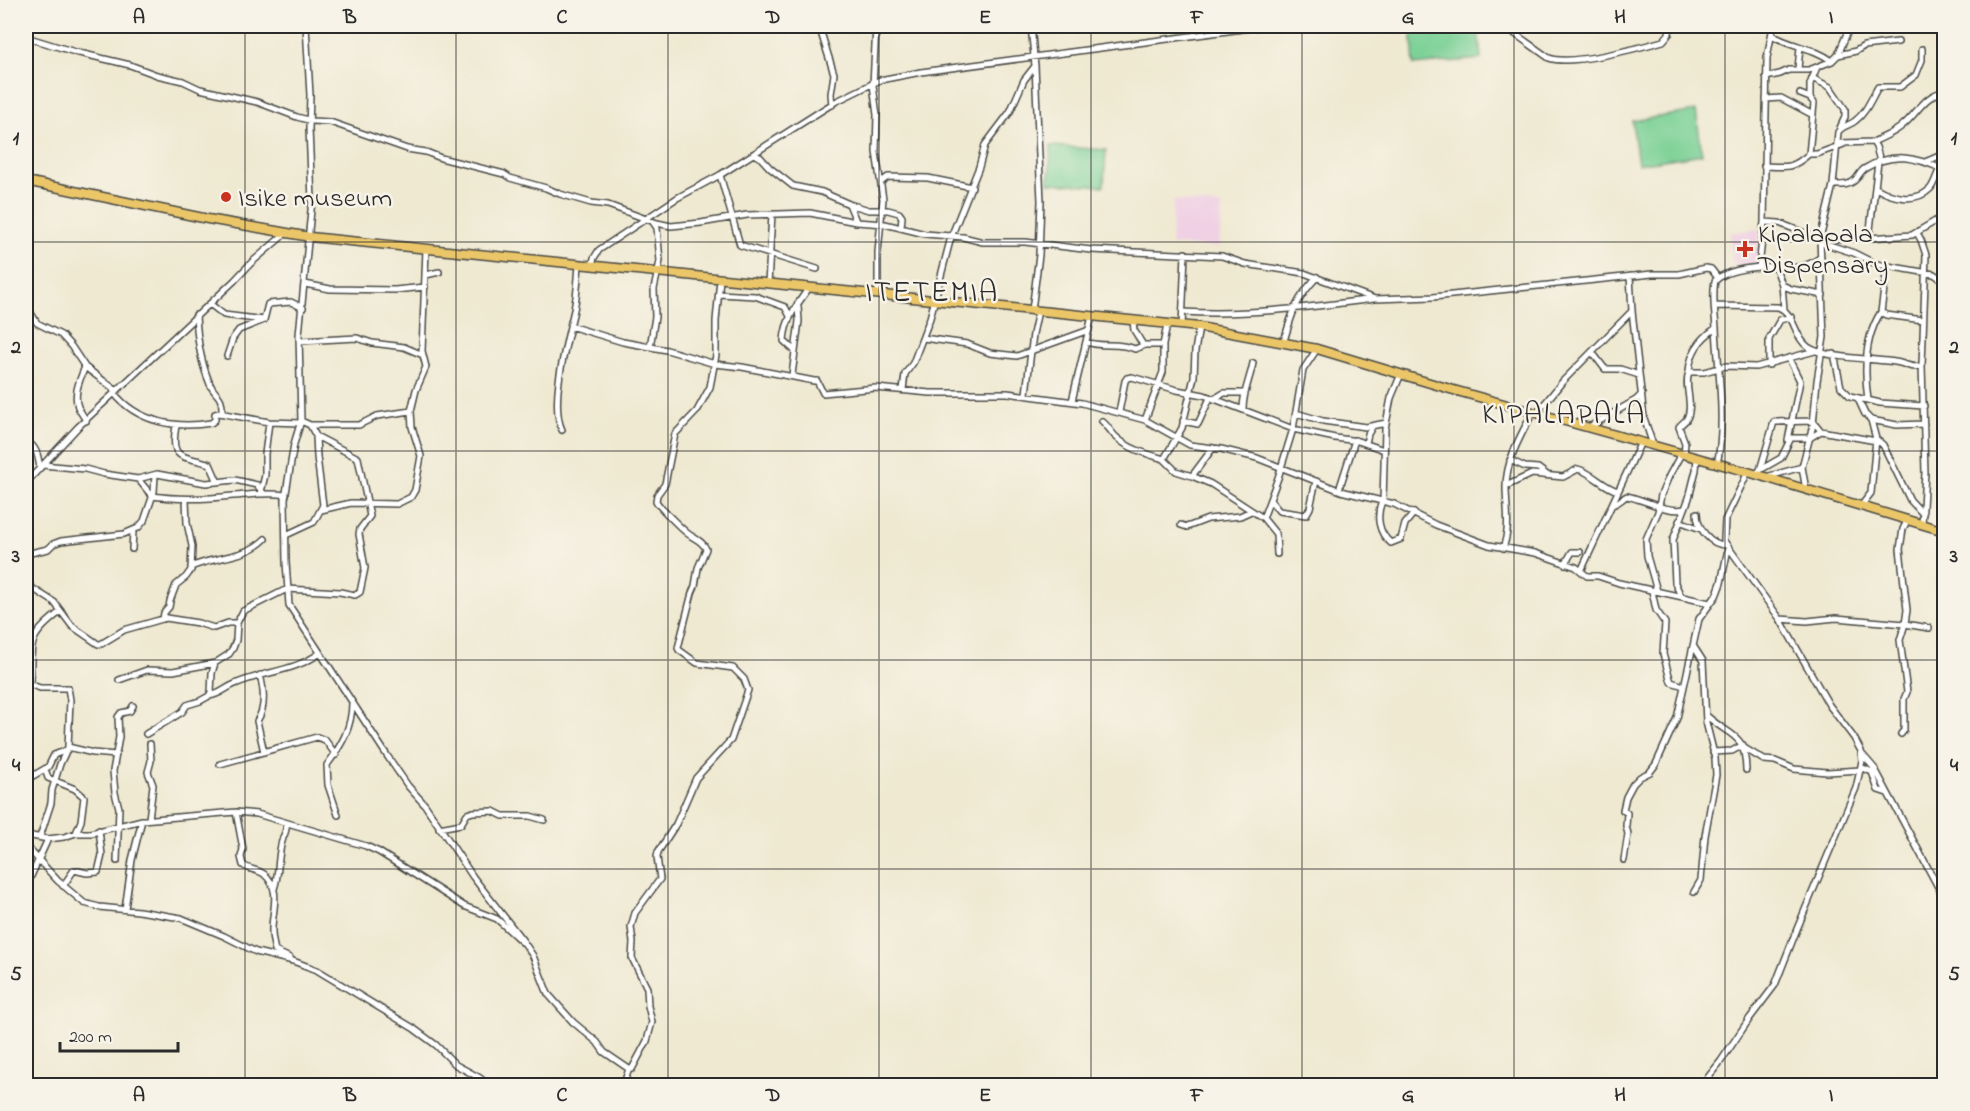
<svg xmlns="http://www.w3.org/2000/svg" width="1970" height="1111" font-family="'Indie Flower',sans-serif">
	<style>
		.built { fill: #f0d0e4 }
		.green { fill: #79d094; stroke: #527e60; stroke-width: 1.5 }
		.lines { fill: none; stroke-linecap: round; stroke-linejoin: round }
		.minor-casing { stroke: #484844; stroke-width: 8 }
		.highway-casing { stroke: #484844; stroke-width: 11 }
		.minor { stroke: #fff; stroke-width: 5 }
		.highway { stroke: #ebc669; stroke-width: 8 }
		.grid { fill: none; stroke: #2b2b2b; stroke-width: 1.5; stroke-opacity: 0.55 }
		.poi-dot { fill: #c8321e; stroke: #f7f3e8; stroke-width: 2 }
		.labels { text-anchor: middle; stroke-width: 5; stroke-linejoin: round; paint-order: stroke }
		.poi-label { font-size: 27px; fill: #2b2b2b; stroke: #f7f3e8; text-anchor: start }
		.quarter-label { font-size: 30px; letter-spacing: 1.5px; fill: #2b2b2b; stroke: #f7f3e8 }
		.neatline { fill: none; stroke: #2b2b2b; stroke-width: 2 }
		.grid-label { font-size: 20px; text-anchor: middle; font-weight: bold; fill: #2b2b2b }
	</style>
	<rect width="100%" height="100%" fill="#f7f3e8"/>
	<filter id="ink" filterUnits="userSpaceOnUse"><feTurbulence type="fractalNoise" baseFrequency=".0167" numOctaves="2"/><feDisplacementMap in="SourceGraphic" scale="12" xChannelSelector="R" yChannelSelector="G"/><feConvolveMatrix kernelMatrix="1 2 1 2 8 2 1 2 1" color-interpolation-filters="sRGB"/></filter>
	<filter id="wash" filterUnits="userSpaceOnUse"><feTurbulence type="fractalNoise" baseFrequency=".008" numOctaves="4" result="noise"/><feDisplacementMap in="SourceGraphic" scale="24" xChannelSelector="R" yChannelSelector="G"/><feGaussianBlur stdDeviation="1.35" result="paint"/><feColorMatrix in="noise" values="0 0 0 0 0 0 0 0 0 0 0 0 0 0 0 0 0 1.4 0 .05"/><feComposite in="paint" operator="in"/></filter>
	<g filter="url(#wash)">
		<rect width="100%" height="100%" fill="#efe9d1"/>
		<!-- built -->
		<path class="built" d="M1173,200L1222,206L1219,247L1171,245Z
			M1759,229L1757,267L1733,265L1730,233Z"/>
		<!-- green -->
		<path class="green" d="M1411,26H1478L1481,59L1414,65Z
			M1696,111L1702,154L1638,164L1632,121Z
			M1051,146L1106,150L1104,186L1049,183Z"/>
	</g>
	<g filter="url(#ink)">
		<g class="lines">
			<!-- minor casing -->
			<g class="minor-casing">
				<path id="minor" d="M306,26L310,95L309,129L312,200L299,335L301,421L294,444L285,499L286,562L289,605L388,757L408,786L425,805L473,877L523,941L533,956L548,994L573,1022L597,1042L604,1052L629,1069
					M819,26L834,74L831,94L832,105
					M876,26L873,85L877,115L876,152L883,199L878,252V295
					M1031,26L1035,66L1041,201L1039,255L1032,310
					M1504,26L1549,58C1571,66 1638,48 1663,41L1669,34L1670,26
					M1772,35C1791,47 1814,47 1832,61
					M26,37L75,52L130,65L157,75L183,81L200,89L257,102L297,117L312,121L330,122L407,149L426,152L441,158L504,174L510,178L546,188L560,194L591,203L608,205L657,223L671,226L701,223L747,215L810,213L856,222L885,224L925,234L963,237L983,242H1025L1091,250L1222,256L1245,264L1304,273L1375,299L1433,297L1652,274H1679L1706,268L1711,269L1718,278
					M1838,55L1850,26
					M1798,69L1800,47
					M1766,77L1780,74L1789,70H1809L1832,61L1838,55L1856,51L1864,46L1898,42
					M1812,78L1830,87L1845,109V117L1840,128
					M1800,94L1810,98L1814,103L1809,154
					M1810,98V84L1817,67
					M1766,99L1781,98L1813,115
					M1873,142C1883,137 1895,133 1903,125C1917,114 1925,94 1944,92
					M1841,143L1873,142L1876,147L1880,161
					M753,154L760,157L770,168L793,186L822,192L849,204L856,221
					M1925,162L1944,154
					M1764,166C1787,167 1792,169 1809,154H1817L1844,144
					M720,175L740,245L817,269
					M881,182L888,177L928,178L972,187
					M1833,185C1840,185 1849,186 1855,180C1859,176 1860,172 1864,169C1893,151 1916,157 1944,170
					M1876,188C1891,197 1915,204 1930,189C1934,185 1937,174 1940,168
					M849,204L869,210H888L899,213L902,217L901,228
					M1764,222L1779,223L1820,239L1869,238L1912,235L1944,216
					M1917,233L1921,240L1926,255L1922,365L1925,473L1922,524
					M1869,238L1878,162
					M1820,242L1854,253L1876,264L1934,274L1944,281
					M592,266L594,258L599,250L677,198L720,175L835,102L880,80L921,72L1265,26
					M1887,266L1881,312L1886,315L1923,320
					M1759,267L1764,222L1767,58L1773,26
					M1776,268L1782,285L1784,309
					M426,275L439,272
					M1630,276L1632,311L1644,418L1653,445
					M305,284L330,289L395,290L425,287
					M768,284L772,214
					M1782,285L1791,289L1823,295
					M719,294L755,296L785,307L790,316
					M210,304L224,315L264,320
					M26,305L37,323L61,335L71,346L85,367L117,391
					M1715,306L1778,307C1796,314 1793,336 1808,347C1823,358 1875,359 1895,362C1904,363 1914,370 1922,365
					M1183,312C1247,316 1311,307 1374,299
					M196,315C197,338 201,363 210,384C215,397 223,393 222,413
					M1133,321L1134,330L1143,345
					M570,326L623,342L667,350L715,364L742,367L814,381H817L823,393L876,388L930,393H1007L1082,403L1145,420L1190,445L1221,449L1257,458L1341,491L1394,504L1436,525L1489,545L1535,553L1576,567L1587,576H1598L1619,583L1710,603
					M1182,326L1185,253
					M1199,327L1195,351L1194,377L1182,428L1164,459L1176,471L1192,476L1213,448
					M923,338L967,344L990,353L1017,356L1089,330
					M300,341L357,338L372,343L404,347L423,355
					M1284,341C1292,313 1296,299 1317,277
					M1086,342C1103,348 1118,342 1135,349L1145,345H1163
					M650,347L655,317L654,289L660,261L657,228L653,222
					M795,351L784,341C785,320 797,304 809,288
					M1592,352L1605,369H1620L1639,375
					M1834,354L1841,387L1850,396L1880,403L1924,406
					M227,356L233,338L239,330L264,320L268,304L291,302L303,308
					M1769,365V339L1780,320L1791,317
					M85,367C80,379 73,394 78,407C80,412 84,416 86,421
					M1689,372C1690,352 1700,339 1716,328
					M792,375L799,321L798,306
					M903,390L905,374L913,363L930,318L951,237L979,167L985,145L1010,112L1024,80L1035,66
					M114,393C137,422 176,429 211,423L215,420V414L219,413L269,422L301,423
					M1026,394L1033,334L1038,311
					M1214,399L1224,393H1244
					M1858,399L1865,414L1871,420L1876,439L1871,493L1861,506
					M1868,400C1864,371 1864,338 1881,312
					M1072,401L1092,316
					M1243,409C1243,392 1250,379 1253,363
					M1119,412L1125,381L1127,378L1132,377L1177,390L1204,395L1293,429L1335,438L1358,441L1384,450
					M1296,413L1323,421L1366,427L1386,423
					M1537,413L1563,381L1632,311
					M1145,420L1163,372V345L1167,325
					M1871,420L1897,425L1924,424
					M1102,421C1108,426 1110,431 1115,436C1128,449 1147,454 1164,459
					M1183,421L1198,424L1210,398
					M310,425H359L377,416L411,411
					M176,426C169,463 185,455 210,464L217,480
					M1589,427L1636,400L1642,394
					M562,430C549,402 567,341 574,310C577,295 578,280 579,264
					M1876,439L1883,445L1910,500L1923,514
					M1788,440L1800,381L1789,359
					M26,441C37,447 38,456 40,468
					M1366,443L1368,434L1372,427
					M1684,455L1685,443L1679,427C1681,424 1684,422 1686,420C1695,406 1683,386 1689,372H1704L1726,366L1756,367L1815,351
					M1510,460L1525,467L1538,468L1547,475
					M1717,464C1726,426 1718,368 1716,328C1715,313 1712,295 1715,281C1724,271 1748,268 1760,267C1784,265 1798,274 1821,257
					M43,465L85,469L104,474L138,479L157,474L206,483L235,480L257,485L264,494
					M1760,470L1774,422L1813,421L1821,431
					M1755,475L1760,470L1781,458L1791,438H1810L1821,431L1876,441
					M1192,476L1211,484L1263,518
					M1766,477L1802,467
					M138,479L152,496C180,500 206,499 233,496C251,495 269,492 286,495
					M26,483L78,427L234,281L251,263L286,233
					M1506,486L1532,474L1563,477L1578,469C1593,473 1603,487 1618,491
					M262,488L265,475V454L269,422
					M1339,490L1355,440
					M1806,490L1802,467L1813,425L1817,381L1824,337L1820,239L1833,185L1838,132C1843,125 1849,126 1855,121C1866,113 1871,99 1878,87H1900L1916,75L1922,60V49
					M1270,500L1279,511L1306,515L1310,508L1316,481
					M1382,501C1376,516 1378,533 1391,543L1401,539L1405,524L1414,513
					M1383,501L1385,429L1391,398L1401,374
					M1612,505C1620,503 1622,498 1627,496C1645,500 1668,513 1684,509
					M321,510L351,503L397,504L411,497L415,490L421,456L412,427L411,411L416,390L426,367L422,351L426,249
					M1697,513C1697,528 1710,545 1726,545
					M1679,521L1701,529
					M1181,525L1187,527L1208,519L1240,516L1251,511
					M286,535L314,522L323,505L317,457L316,436
					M1503,548C1511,527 1506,508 1506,487C1506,460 1521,435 1533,412
					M132,549L133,532
					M26,554L48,549L53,544L61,541L124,534L138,528L144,521L154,492L155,475
					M1277,554L1276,534L1263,518L1278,478L1293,429L1303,370L1317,349
					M1565,564L1572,552H1580
					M191,567C215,556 245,559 265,539
					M1581,571L1641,442
					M26,579L32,588L54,602L72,626L98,644H101L124,630L166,618L198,623L214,628L228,623H237
					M1652,591L1656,610L1665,623L1663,654L1671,682L1684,686
					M1657,591L1647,556L1646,539L1658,512L1661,495L1669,476L1681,454
					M1681,596L1675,583L1673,540L1689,498L1696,470L1697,458
					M163,619L164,613L169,607L170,601L176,585L186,577L191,570L192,546L187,523L186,500
					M1780,619L1807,621L1836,618L1905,624L1929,628
					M1694,647L1703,661L1706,722L1715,758L1716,775L1705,836L1701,880L1694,892
					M260,675C264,690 266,708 257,721L264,752
					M119,680L147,670L173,671L215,663L229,654L233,648L236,640L237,623L243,611L287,589L340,592L355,595L360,592L365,568L359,534L360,529L370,516L358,458L316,436L310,425L301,421
					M27,684L30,682C33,643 25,639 60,612
					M29,684L40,688H68L70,700L68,747L60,764L52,790L51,803L40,837
					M209,696C220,695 225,688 235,684C262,672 296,671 320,653
					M1707,716C1731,738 1745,731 1746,770
					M146,734L182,712L187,705L200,701L209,696L211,692L212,673L215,663
					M1901,734L1904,730V699L1907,692L1900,640L1905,624L1907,610L1900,549L1903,529L1908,519
					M68,747L93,753L116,755
					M1744,748L1764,760L1775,761L1794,769L1827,772L1861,770
					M1713,752L1732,751L1743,745
					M1862,754L1875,769L1944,898
					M220,764L317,737L325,740L336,755
					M1861,767L1872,772L1878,790L1887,793
					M45,769L48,778L75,789L84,797L81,821L76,833
					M26,780L48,767L54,755L67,750
					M236,812L243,849L241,857L243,865C249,870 257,869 264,874C283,890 271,912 272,932C272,939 274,945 275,951L290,958
					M338,815L328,785L327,765C341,746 352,728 352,703
					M149,819L153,785L148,772L151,761L150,744
					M439,828L461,824L467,814L473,812L493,811L503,816H530L544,820
					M26,835L48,839L64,837L76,833H91L142,820L236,812L257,814L366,846L379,852L464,906L497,919L522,942
					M26,846L58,881L84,903L99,907L139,911L181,918L224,936L256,952L293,961L317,970L413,1028L436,1045L456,1065L480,1078L490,1086
					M1624,860L1628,834L1626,826L1627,813L1623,810L1626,797L1633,784L1640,777L1650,772L1656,764L1677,718L1699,619L1716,596L1721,583L1728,549
					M117,861L119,808L115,793L113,771L119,737L118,717L121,713L130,711L133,706
					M63,886L74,870L87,873L98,872L102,855L99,830
					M26,887L48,839
					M274,889C280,872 277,854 283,838C285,832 287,831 286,824
					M125,909L132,860L142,820
					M623,1086L629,1069H632L647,1041L652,1022L648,1006L647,988L632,958L633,942L631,927L635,913L660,879L657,857L658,852L676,824L696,778L731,740L748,690L744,679L733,668L697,663L679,650L678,648L692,593L695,586L698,568L706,549C702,540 694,539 687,533C681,528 659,507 656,501L657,495L665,484L675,434L697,411L710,387L716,355V321L720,279
					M1701,1086L1721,1061L1750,1018L1775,985L1797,929L1856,788L1862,761L1861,751L1854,738L1829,705L1780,619L1724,541L1725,520L1748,472"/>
			</g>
			<!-- highway casing -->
			<g class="highway-casing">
				<path id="highway" d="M26,181L208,219L310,237L1199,327L1317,349L1450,389L1748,472L1944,531"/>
			</g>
			<!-- minor -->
			<use href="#minor" class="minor"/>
			<!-- highway -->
			<use href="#highway" class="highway"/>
		</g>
	</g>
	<!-- grid -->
	<path class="grid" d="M245,26V1086M456,26V1086M668,26V1086M879,26V1086M1091,26V1086M1302,26V1086M1514,26V1086M1725,26V1086M26,242H1944M26,451H1944M26,660H1944M26,869H1944"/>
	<!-- markers -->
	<g class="poi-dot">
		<circle cx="226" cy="197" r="6"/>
		<path d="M1742 240h6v6h6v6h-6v6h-6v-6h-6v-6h6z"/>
	</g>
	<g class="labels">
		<!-- poi labels -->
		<g class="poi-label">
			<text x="238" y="206">Isike museum</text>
			<text x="1758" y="242">Kipalapala<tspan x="1758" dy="31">Dispensary</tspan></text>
		</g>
		<!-- quarter labels -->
		<g class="quarter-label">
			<text x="932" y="301">ITETEMIA</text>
			<text x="1564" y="423">KIPALAPALA</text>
		</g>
	</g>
	<!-- margin -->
	<rect width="1970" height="1111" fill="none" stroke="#f7f3e8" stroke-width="66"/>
	<!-- scale -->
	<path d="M60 1042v9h118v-9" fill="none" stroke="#2b2b2b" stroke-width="3"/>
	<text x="69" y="1042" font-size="18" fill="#2b2b2b" stroke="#f7f3e8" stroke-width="4.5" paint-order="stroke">200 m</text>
	<rect x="33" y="33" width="1904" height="1045" class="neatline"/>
	<g class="grid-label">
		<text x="139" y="23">A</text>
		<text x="350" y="23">B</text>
		<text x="562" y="23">C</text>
		<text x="773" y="23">D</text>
		<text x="985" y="23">E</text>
		<text x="1197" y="23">F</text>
		<text x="1408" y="23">G</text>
		<text x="1620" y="23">H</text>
		<text x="1831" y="23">I</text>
		<text x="16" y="144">1</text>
		<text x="1954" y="144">1</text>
		<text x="16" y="353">2</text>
		<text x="1954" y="353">2</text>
		<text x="16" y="562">3</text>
		<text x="1954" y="562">3</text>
		<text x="16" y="771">4</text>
		<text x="1954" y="771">4</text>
		<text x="16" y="980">5</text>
		<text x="1954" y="980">5</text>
		<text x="139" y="1101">A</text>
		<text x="350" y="1101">B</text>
		<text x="562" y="1101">C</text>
		<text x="773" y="1101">D</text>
		<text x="985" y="1101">E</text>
		<text x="1197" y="1101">F</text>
		<text x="1408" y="1101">G</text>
		<text x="1620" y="1101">H</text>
		<text x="1831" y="1101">I</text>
	</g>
</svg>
